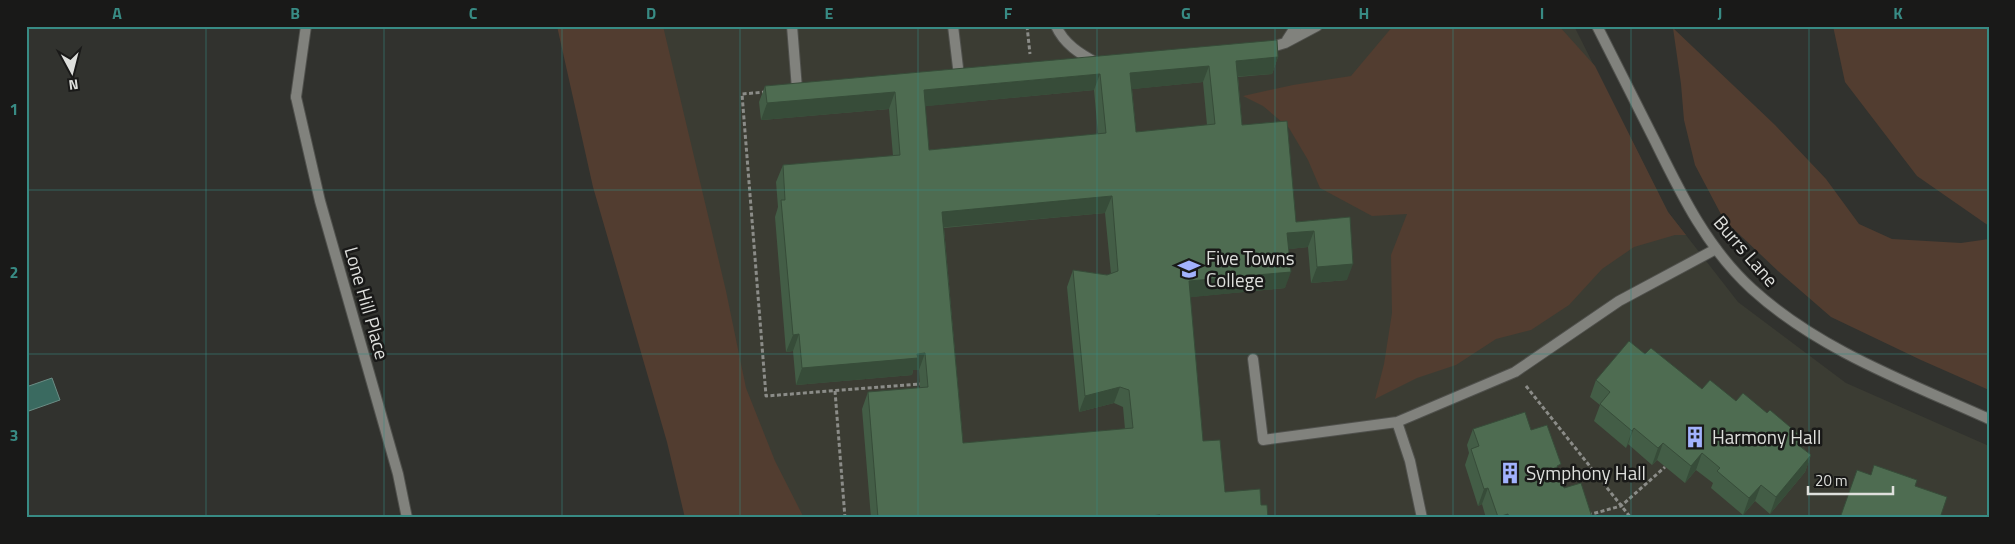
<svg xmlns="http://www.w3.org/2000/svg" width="2015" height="544" font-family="'Titillium Web',sans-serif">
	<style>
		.built { fill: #3b3c33 }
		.green { fill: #523d30 }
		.water { fill: #3a6a60; stroke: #6b8d85 }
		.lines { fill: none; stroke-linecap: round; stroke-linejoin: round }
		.service-casing { stroke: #50514d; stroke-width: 12 }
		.minor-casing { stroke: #50514d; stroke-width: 12 }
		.tertiary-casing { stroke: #50514d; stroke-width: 12 }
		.path { stroke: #8b8c88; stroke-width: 3; stroke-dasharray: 4 2.5; stroke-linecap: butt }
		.service { stroke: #81827d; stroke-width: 10 }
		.minor { stroke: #81827d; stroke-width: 10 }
		.tertiary { stroke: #81827d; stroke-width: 10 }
		.wall { fill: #435d46; fill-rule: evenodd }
		.shaded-wall { fill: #374c39 }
		.building { fill: #4e6c51; stroke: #374c39; fill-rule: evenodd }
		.grid { fill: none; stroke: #388b84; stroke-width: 1; stroke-opacity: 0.55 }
		.labels { text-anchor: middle; stroke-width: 5; stroke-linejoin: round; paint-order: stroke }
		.street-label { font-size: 19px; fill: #dedfdc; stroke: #191918 }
		.poi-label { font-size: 19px; fill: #dedfdc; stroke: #191918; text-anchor: start }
		.neatline { fill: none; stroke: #388b84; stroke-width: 2 }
		.grid-label { font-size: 16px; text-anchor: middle; font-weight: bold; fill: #388b84 }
	</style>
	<rect width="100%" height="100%" fill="#31322e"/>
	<!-- built -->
	<path class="built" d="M617,26H1574L1668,212L1738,302L1846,383L1989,446V518H709Z"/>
	<!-- green -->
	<path class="green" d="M557,26H663L726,291L746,388L775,461L804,518H685L667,442L593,187Z
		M1393,26H1559L1595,66L1668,212L1686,235H1675L1634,247L1602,269L1569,305L1531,330L1496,339L1456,365L1417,378L1375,399L1384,364L1392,313L1391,255L1407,214L1372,216L1320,188L1308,160L1289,128L1263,106L1243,96L1293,85L1351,76Z
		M1833,26H1989V226L1917,176L1845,82Z
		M1673,28L1775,125L1826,179L1859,224L1892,239L1961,243L1989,239V390L1921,360L1831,317L1778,271L1724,220L1695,165L1684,120L1681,84Z"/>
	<!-- water -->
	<path class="water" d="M52,378L60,400L26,412V387Z"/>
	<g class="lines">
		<!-- service casing -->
		<g class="service-casing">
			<path id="service" d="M792,26L797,89H802
				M953,26L959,76
				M1056,26C1064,44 1080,54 1097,63
				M1287,40L1296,26
				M1265,49L1285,43L1317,26
				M296,97L306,26
				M1253,359L1263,440L1397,422L1515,372L1619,301L1716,249
				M1397,422L1410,461L1422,518"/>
		</g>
		<!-- minor casing -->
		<g class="minor-casing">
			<path id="minor" d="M296,97L320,201L398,474L407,518"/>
		</g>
		<!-- tertiary casing -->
		<g class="tertiary-casing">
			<path id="tertiary" d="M1597,26C1617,65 1636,103 1655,141C1681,194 1707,248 1752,289C1819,350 1907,382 1989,419"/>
		</g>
		<!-- path -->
		<path class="path" d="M1027,26L1030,54
			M766,92L742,94L766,396L920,384
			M1526,386L1631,518
			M835,391L845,518
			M1588,515L1621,506L1665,467"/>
		<!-- service -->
		<use href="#service" class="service"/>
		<!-- minor -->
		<use href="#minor" class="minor"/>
		<!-- tertiary -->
		<use href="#tertiary" class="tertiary"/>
	</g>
	<!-- wall -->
	<path class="wall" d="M1278,57L1272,74L1238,77L1242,125L1296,222L1350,217L1347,280L1311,283L1308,247L1289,249L1285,288L1190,297L1203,441L1225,492L1261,505L1268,518H871L862,409L868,392L920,388L919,370H913L912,375L796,385L793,351L786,352L775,217L778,207L776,182L783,165L893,156L889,109L761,120L759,102L765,86ZM1203,82L1207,125L1136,132L1132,89ZM1094,90L1098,134L929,150L925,106ZM1105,213L1111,274L1107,275L1073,270L1067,287L1079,412L1114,403L1123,407L1125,429L963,443L944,228Z
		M1645,354L1702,389L1767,413L1802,437L1799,445L1811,455L1805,472L1770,514L1755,501L1743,515L1711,488L1713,483L1696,470L1685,483L1657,460L1652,465L1628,444L1626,448L1594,421L1600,405L1590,397L1596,380Z
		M1473,429L1531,430L1558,471L1564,488L1592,517L1600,518H1486L1482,504L1478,506L1465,465L1469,453L1467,445Z"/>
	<!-- shaded-wall -->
	<path class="shaded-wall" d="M1278,57L1272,74L1230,77L1236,61Z
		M1209,66L1203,82L1124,90L1130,73Z
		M1100,74L1094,90L918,107L924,90Z
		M895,92L889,109L761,120L767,103Z
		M1112,196L1105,213L936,228L942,212Z
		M1314,231L1308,247L1281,250L1287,233Z
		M1353,264L1347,280L1311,283L1317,267Z
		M1291,272L1285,288L1183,298L1189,281Z
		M799,334L793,351L786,352L793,335Z
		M925,353L919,370H913L912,375L796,385L802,368Z
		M1120,387L1114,403L1079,412L1085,396Z
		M1634,428L1628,444L1626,448L1632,431Z
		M1802,437L1796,453L1797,444Z
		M1663,443L1657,460L1652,465L1658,448Z
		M1702,453L1696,470L1685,483L1691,466Z
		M1811,455L1805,472L1770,514L1776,497Z
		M1761,485L1755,501L1743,515L1749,498Z
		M1488,488L1482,504L1478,506L1484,489Z
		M1508,514L1507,518H1498Z
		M1160,515L1159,518H1129Z"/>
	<!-- building -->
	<path class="building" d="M1277,40L1278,57L1236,61L1242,125L1287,121L1296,222L1350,217L1353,264L1317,267L1314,231L1287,233L1291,272L1189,281L1203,441L1220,440L1225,492L1260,489L1261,505H1267L1268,518H1161L1160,515L1129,518H878L868,392L928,387L925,353L917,354L918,358L802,368L799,334L793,335L781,200H785L783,165L900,155L895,92L767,103L765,86ZM1209,66L1215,124L1136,132L1130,73ZM1100,74L1106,133L929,150L924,90ZM1112,196L1118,271L1107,275L1073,270L1085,396L1120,387L1129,390L1133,428L963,443L942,212Z
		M1629,341L1645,354L1651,348L1702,389L1710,380L1736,401L1743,393L1767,413L1770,410L1802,437L1797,444L1811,455L1776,497L1761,485L1749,498L1717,471L1720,468L1702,453L1691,466L1663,443L1658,448L1634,428L1632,431L1600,404L1610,392L1596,380Z
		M1525,412L1531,430L1547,425L1561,464L1557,466L1564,488L1581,483L1592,517L1599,515L1600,518H1509L1508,514L1498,517L1488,488L1484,489L1471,449L1479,446L1473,429Z
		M1874,465L1917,480L1915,486L1947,497L1940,518H1840L1857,470L1871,475Z"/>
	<!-- grid -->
	<path class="grid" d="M206,26V518M384,26V518M562,26V518M740,26V518M918,26V518M1097,26V518M1275,26V518M1453,26V518M1631,26V518M1809,26V518M26,190H1989M26,354H1989"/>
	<!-- icons -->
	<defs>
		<g id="university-bare" transform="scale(1.725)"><path d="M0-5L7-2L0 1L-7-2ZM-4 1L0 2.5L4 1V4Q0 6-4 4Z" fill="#a2b2fd" stroke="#191918" stroke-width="2.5" paint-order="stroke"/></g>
		<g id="building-bare" transform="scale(1.725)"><path d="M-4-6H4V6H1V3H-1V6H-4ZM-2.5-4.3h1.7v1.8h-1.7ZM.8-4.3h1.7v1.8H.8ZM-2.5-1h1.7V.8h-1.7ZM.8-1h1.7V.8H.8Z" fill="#a2b2fd" stroke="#191918" stroke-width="2.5" paint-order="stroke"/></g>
	</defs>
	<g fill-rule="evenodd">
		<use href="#university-bare" x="1189" y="269"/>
		<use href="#building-bare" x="1695" y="437"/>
		<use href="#building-bare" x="1510" y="473"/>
	</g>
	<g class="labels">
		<!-- street labels -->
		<g class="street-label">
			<text transform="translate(1746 251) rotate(49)" y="7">Burrs Lane</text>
			<text transform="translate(367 303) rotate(74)" y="7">Lone Hill Place</text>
		</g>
		<!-- poi labels -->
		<g class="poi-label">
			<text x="1206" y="265">Five Towns<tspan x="1206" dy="22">College</tspan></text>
			<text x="1712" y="444">Harmony Hall</text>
			<text x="1526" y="480">Symphony Hall</text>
		</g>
	</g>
	<!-- border -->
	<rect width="2015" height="544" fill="none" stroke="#191918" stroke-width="55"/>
	<!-- north arrow -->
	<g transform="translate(72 72) rotate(173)" stroke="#191918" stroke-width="4" paint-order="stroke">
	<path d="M0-4L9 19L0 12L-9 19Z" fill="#dedfdc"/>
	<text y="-8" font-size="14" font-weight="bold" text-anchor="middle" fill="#dedfdc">N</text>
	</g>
	<!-- scale -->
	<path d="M1808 486v8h85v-8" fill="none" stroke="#dedfdc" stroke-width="2.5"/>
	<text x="1815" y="486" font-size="15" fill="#dedfdc" stroke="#191918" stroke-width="4" paint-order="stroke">20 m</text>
	<rect x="28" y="28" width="1960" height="488" class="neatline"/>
	<g class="grid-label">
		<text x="117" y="19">A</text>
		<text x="295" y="19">B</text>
		<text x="473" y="19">C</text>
		<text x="651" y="19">D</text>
		<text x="829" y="19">E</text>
		<text x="1008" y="19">F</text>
		<text x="1186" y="19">G</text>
		<text x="1364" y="19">H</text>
		<text x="1542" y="19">I</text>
		<text x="1720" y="19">J</text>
		<text x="1898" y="19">K</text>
		<text x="14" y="115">1</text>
		<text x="14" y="278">2</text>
		<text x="14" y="441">3</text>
	</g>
</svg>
